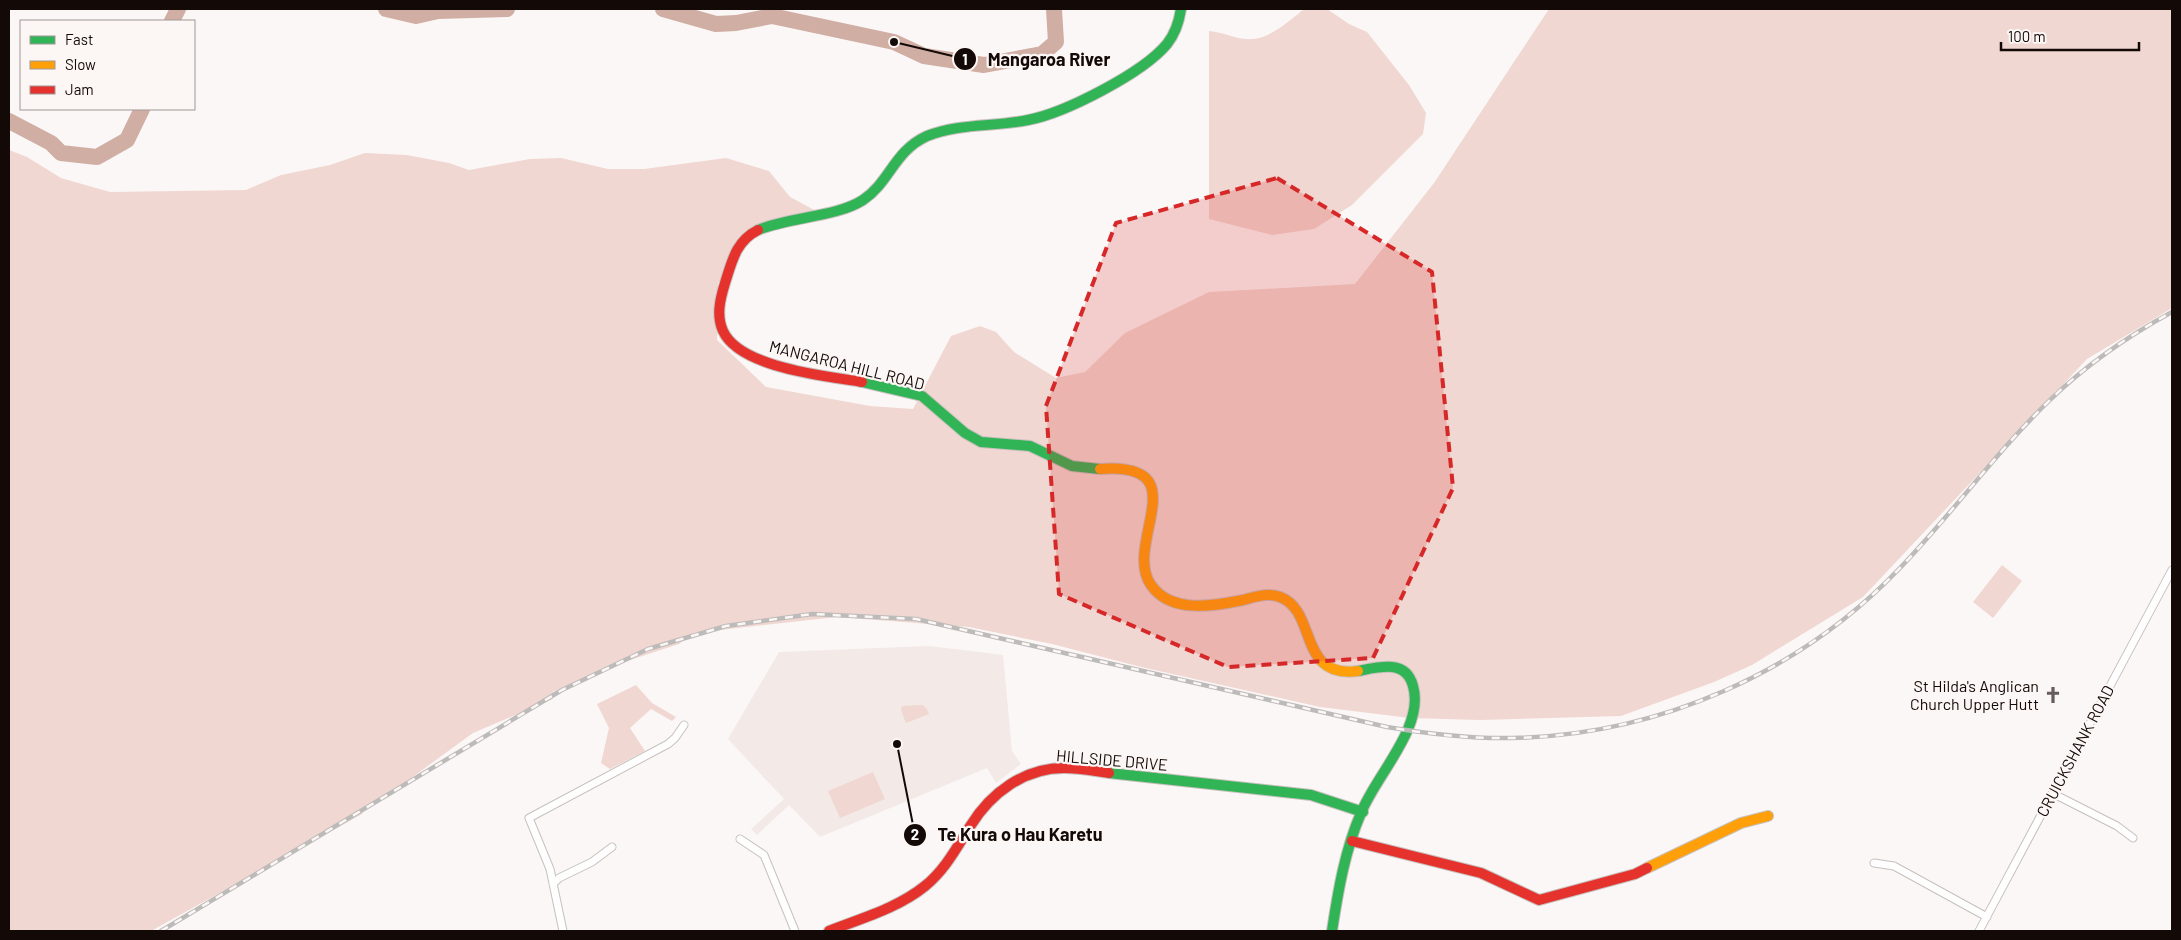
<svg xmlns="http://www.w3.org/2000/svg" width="2181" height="940" font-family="Barlow,sans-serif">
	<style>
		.built { fill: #f3e9e6 }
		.green { fill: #f0d7d1 }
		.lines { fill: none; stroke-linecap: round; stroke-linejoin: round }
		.river { stroke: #d0aea4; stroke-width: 16 }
		.street-casing { stroke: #c7c0be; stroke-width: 9 }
		.fast-casing { stroke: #c7c0be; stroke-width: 12 }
		.slow-casing { stroke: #c7c0be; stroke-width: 12 }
		.jam-casing { stroke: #c7c0be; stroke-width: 12 }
		.street { stroke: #fefefe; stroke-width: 7 }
		.fast { stroke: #30b455; stroke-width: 10 }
		.slow { stroke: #ff9f0a; stroke-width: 10 }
		.jam { stroke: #e5322d; stroke-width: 10 }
		.rail-casing { stroke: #bdbbba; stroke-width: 4.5 }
		.rail { stroke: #fcf6f5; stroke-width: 2.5; stroke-dasharray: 8; stroke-linecap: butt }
		.marked { fill: #d62828; fill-opacity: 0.2; stroke: #d62828; stroke-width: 4; stroke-dasharray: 10 6; stroke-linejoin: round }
		.labels { text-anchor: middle; stroke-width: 4.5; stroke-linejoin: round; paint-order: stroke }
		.street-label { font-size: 16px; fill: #130a08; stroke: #fcf6f5 }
		.poi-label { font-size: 16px; fill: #130a08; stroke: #fcf6f5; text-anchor: end }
		.leader { fill: none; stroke: #130a08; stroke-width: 2 }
		.callout-dot { fill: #130a08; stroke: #fcf6f5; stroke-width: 2 }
		.mark-label { font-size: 15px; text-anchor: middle; font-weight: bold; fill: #fff }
		.callout-label { font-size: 18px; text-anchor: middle; font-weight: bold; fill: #130a08; stroke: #fcf6f5; stroke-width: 4.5; stroke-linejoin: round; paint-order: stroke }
	</style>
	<rect width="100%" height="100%" fill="#fbf7f6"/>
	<!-- built -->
	<path class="built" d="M930,646L1003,655L1012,751L1021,764L996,783L987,768L820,837L789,805L757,835L751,829L784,799L728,739L779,652Z"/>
	<!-- green -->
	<path class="green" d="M1304,9H1327L1349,24L1367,32L1409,85L1426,113L1423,134L1352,205L1314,229L1272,235L1209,219V31C1223,32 1236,39 1247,39C1268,41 1289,21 1304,9Z
		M1549,9H2172V308L2087,359L1863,597L1752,665L1714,682L1621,716L1480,720L1410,718L1320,707L1141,667L1052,644L969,627L837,617L693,633L679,644L618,664L553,692V699L473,733L399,787L365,806L362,814L151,931H9V150L27,157L61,178L110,192L246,190L281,175L330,165L365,153L407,155L449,163L469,170L530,159L561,158L608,169H644L726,158L769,171L790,197L818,212L746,238L718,283L717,340L766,387L870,406L913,409L951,336L980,326L996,332L1014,352L1056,378L1085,372L1125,333L1209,292L1355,284L1434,183Z
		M2002,565L2022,581L1993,618L1973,602Z
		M636,685L652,703L676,717L672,721L651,709L630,728L645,751L610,769L601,763L609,728L597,704Z
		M923,705L927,709L929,714L906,723L901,710L902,706Z
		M873,772L885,799L840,818L828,791Z"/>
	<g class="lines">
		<!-- river -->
		<path class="river" d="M386,9L416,16L438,11L507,9
			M663,9L716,24L736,23L772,16L894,42L924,56L984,65L1042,54L1056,42L1054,9
			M172,21L178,9
			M9,121L51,143L61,153L97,157L127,140L142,109"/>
		<!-- street casing -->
		<g class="street-casing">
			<path id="street" d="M2052,793L2117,826L2133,838
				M740,839L764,855L795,931
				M1874,863L1894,866L1987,917
				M553,884L559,878L592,862L612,847
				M563,931L550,869L529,818L668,744L675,738L684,725
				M1979,931L2172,570"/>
		</g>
		<!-- fast casing -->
		<g class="fast-casing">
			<path id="fast" d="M758,230C789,217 837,217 863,200C890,182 894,151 927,136C959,123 995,127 1028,120C1065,113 1143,73 1167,44C1175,34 1179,22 1181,9
				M862,382L922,396L965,433L981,442L1030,446L1072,466L1100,469
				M1109,773L1311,795L1363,812
				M1332,931C1338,891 1345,850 1361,813C1376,775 1425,727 1413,686C1410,675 1403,668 1392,667C1380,666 1369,669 1358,671"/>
		</g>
		<!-- slow casing -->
		<g class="slow-casing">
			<path id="slow" d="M1100,469C1200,462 1122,544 1151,585C1171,614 1214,606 1243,600C1255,597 1269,592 1280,597C1318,611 1297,679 1358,671
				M1647,868L1741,823L1768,816"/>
		</g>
		<!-- jam casing -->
		<g class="jam-casing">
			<path id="jam" d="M758,230C736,241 732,261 725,283C720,299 716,316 723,331C740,368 826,376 862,382
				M1352,841L1481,873L1539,900L1635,874L1647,868
				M829,931C862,918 898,908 925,886C945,870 957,847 971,825C991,793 1024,768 1064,768C1079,768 1094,771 1109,773"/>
		</g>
		<!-- street -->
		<use href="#street" class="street"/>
		<!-- fast -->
		<use href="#fast" class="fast"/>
		<!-- slow -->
		<use href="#slow" class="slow"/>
		<!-- jam -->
		<use href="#jam" class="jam"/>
		<!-- rail casing -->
		<g class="rail-casing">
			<path id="rail" d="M161,931L562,690L648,649L726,626L812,614L916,619L1387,727C1429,734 1471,739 1513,738C1658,735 1800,673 1900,568C1952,514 1996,452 2050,400C2086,365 2128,336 2172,312"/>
		</g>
		<!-- rail -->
		<use href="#rail" class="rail"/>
	</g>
	<!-- marked area -->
	<path class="marked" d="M1277,178L1432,272L1453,488L1373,658L1228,667L1059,594L1046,406L1116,223Z"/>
	<!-- icons -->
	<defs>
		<g id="church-bare" transform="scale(1.35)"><path d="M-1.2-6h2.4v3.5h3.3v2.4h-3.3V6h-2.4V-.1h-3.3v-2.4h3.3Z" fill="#645d5b" stroke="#fcf6f5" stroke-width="2.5" paint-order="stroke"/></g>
	</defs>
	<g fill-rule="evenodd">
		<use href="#church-bare" x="2053" y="695"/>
	</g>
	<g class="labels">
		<!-- street labels -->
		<g class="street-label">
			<text transform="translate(847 365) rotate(14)" y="6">MANGAROA HILL ROAD</text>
			<text transform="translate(2075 751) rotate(-62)" y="6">CRUICKSHANK ROAD</text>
			<text transform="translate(1112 760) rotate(5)" y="6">HILLSIDE DRIVE</text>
		</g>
		<!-- poi labels -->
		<g class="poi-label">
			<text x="2039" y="692">St Hilda's Anglican<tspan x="2039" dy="18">Church Upper Hutt</tspan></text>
		</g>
	</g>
	<!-- callouts -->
	<path class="leader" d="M894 42L965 59M897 744L915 835"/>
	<g class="callout-dot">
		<circle cx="894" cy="42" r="5"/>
		<circle cx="897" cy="744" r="5"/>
		<circle cx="965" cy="59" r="12"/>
		<circle cx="915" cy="835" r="12"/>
	</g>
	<g class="mark-label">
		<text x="965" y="65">1</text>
		<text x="915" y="840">2</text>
	</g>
	<g class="callout-label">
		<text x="1049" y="66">Mangaroa River</text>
		<text x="1020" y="841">Te Kura o Hau Karetu</text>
	</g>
	<!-- border -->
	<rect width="2181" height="940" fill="none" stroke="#130a08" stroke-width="20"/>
	<!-- legend -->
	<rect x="20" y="20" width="175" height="90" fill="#fcf6f5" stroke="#9f9896"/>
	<rect x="30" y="36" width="25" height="8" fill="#30b455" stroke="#9f9896"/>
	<text x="65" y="45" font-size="15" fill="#130a08">Fast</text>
	<rect x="30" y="61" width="25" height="8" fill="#ff9f0a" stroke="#9f9896"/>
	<text x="65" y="70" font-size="15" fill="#130a08">Slow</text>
	<rect x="30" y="86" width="25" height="8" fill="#e5322d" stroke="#9f9896"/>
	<text x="65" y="95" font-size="15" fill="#130a08">Jam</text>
	<!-- scale -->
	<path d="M2001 42v8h138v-8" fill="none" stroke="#130a08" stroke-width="2.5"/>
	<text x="2008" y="42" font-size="15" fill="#130a08" stroke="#fcf6f5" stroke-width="4" paint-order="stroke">100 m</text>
</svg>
